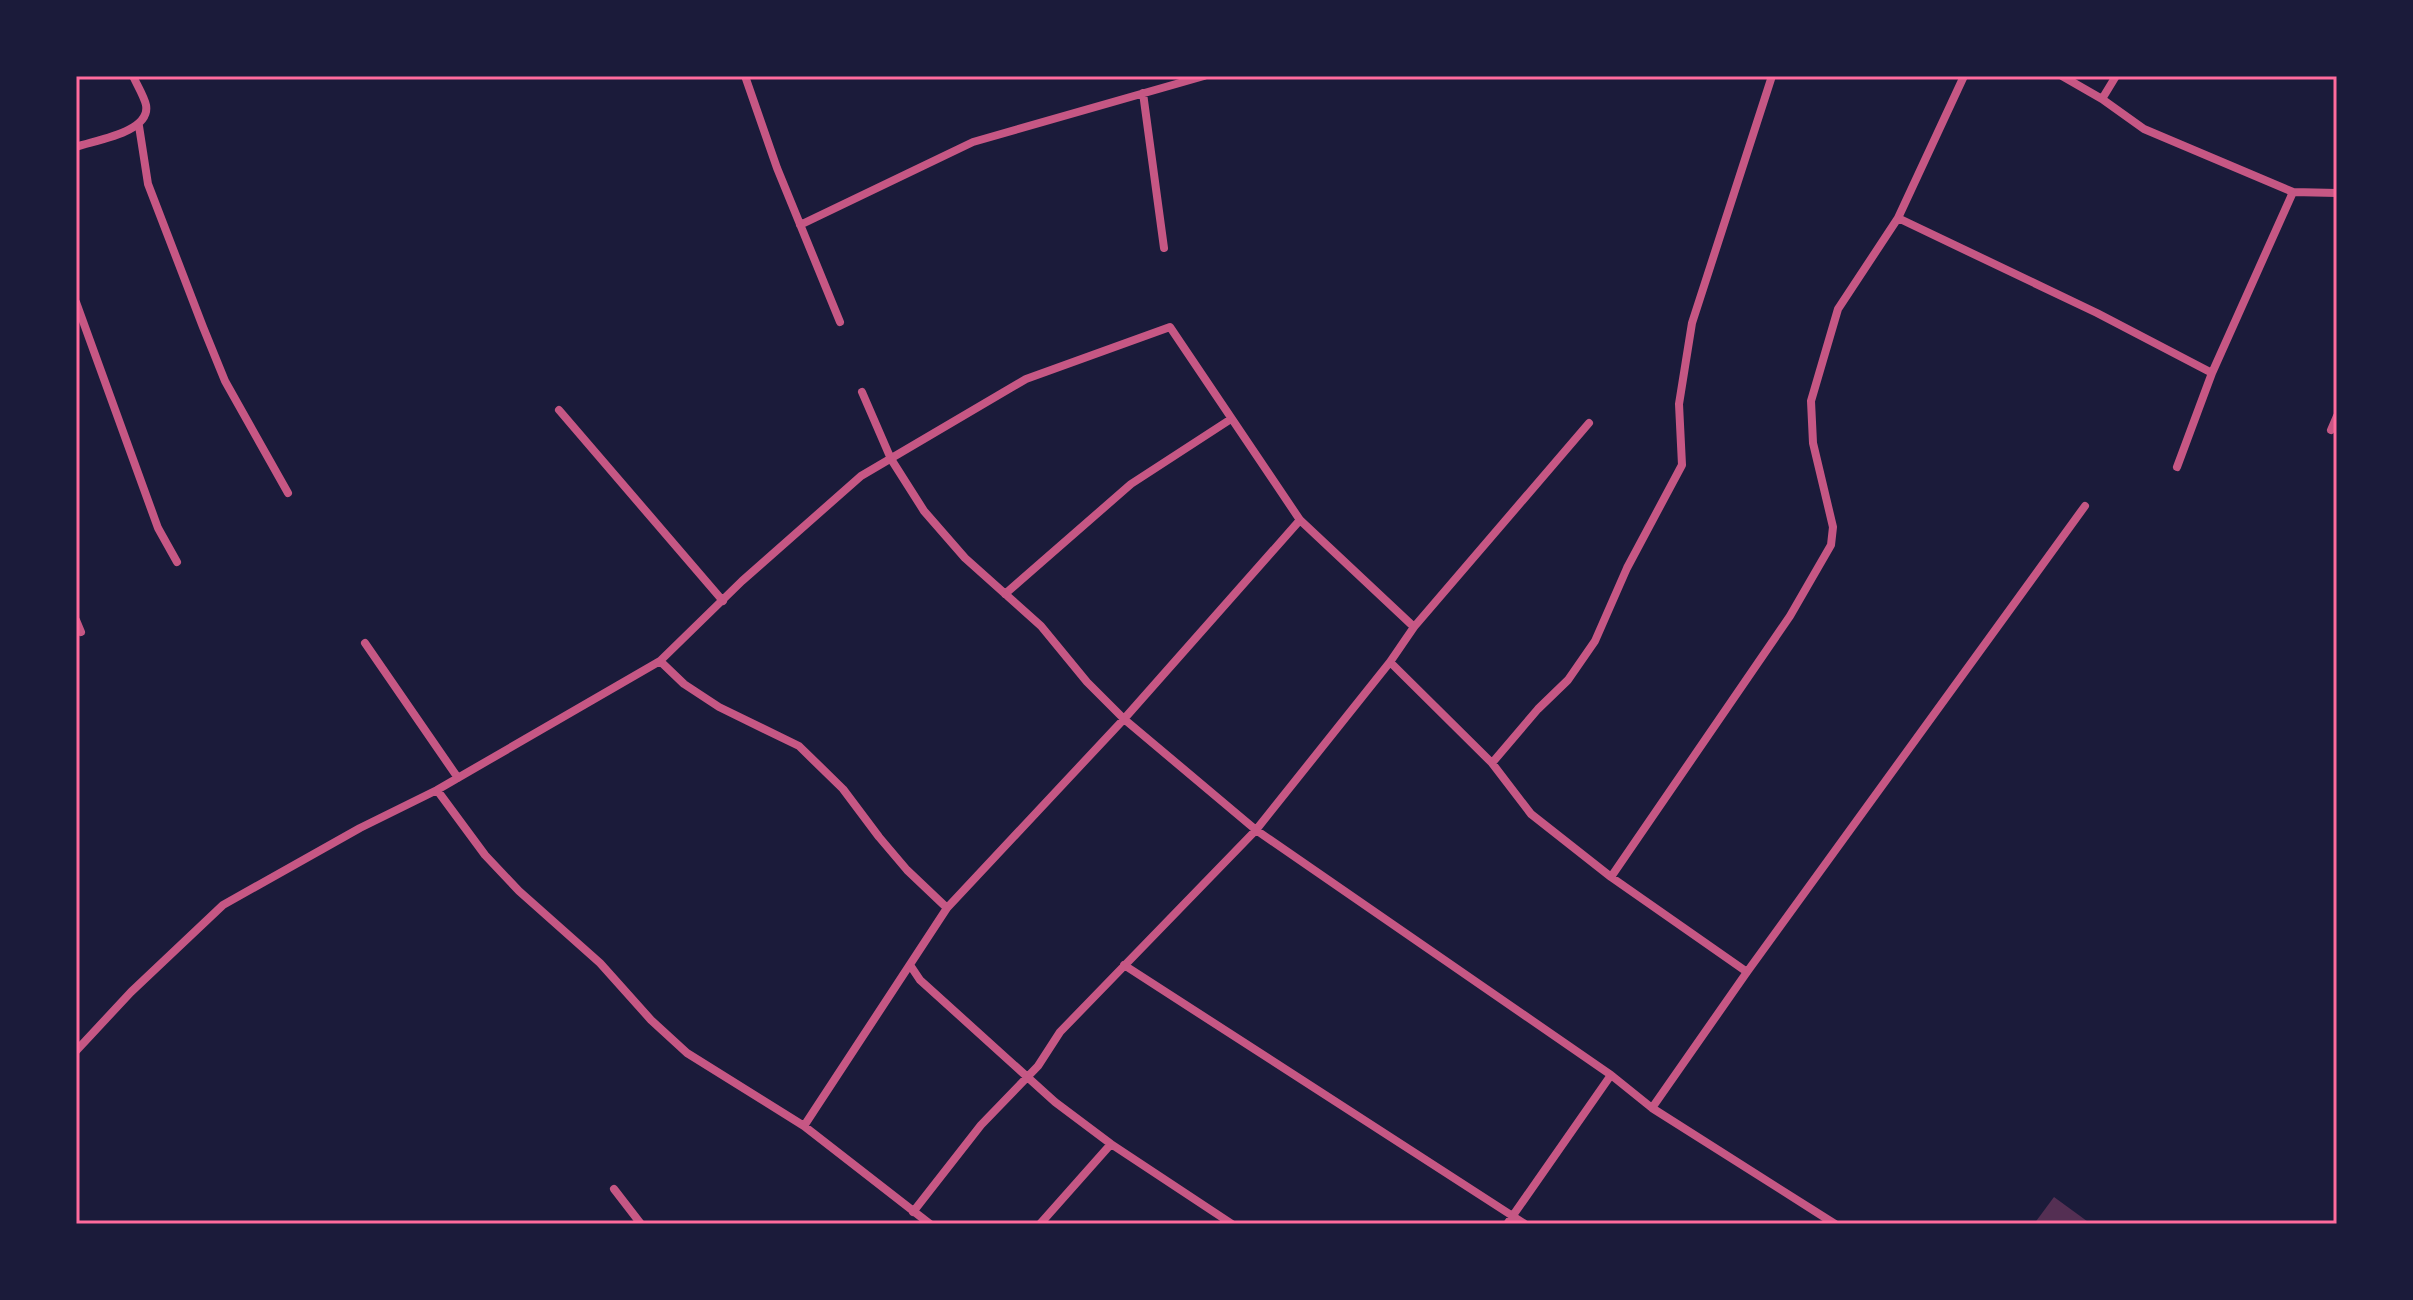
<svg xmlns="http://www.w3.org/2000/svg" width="2413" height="1300" font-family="'Sofia Sans Condensed',sans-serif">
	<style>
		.building { fill: #542f53 }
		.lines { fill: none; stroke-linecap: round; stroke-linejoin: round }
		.minor { stroke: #c65784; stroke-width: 8 }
		.neatline { fill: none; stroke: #ff6b9d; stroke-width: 3 }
	</style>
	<rect width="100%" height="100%" fill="#1b1b3a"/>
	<!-- building -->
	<path class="building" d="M2054,1197L2091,1224H2034Z"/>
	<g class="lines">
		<!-- minor -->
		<path class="minor" d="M745,76L777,168L840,322
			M2062,76L2102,99L2144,129L2293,192L2337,193
			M1143,93L1164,248
			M2102,99L2116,76
			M139,126L148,184L203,327L225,381L288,493
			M76,147C96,140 151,132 146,105C144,96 137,85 133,76
			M1898,218L2097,313L2212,373
			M800,225L973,142L1204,76
			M76,302L158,528L177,562
			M862,392L891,459L924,511L965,558L1041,626L1087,682L1124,719L1256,830L1611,1075L1652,1108L1835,1224
			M559,410L723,601
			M2331,430L2337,416
			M2177,467L2212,373L2293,192
			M1005,594L1131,484L1231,419
			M76,620L81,632
			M365,643L458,778
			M660,661L684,684L719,707L799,746L843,789L879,837L907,870L947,908
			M1390,662L1492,763L1531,814L1611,877L1747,972
			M1492,763L1538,709L1568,680L1595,641L1627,568L1682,465L1679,404L1692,323L1772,76
			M437,790L485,855L519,891L600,963L651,1020L687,1053L804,1126L930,1224
			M1611,877L1790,616L1831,545L1833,527L1813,443L1811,401L1838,309L1898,218L1964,76
			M910,965L920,980L1055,1102L1111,1144L1232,1224
			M1124,965L1525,1224
			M76,1051L131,992L223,905L360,828L437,790L660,661L742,581L861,476L1026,379L1170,327L1300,520L1414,627
			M1652,1108L1747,972L2085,506
			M804,1126L947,908L1124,719L1300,520
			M614,1189L641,1224
			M913,1212L981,1125L1038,1066L1060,1032L1256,830L1390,662L1414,627L1589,423
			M1040,1224L1111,1144
			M1507,1224L1611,1075"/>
	</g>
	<!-- border -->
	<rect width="2413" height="1300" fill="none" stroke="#1b1b3a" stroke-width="156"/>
	<rect x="78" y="78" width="2257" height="1144" class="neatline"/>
</svg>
